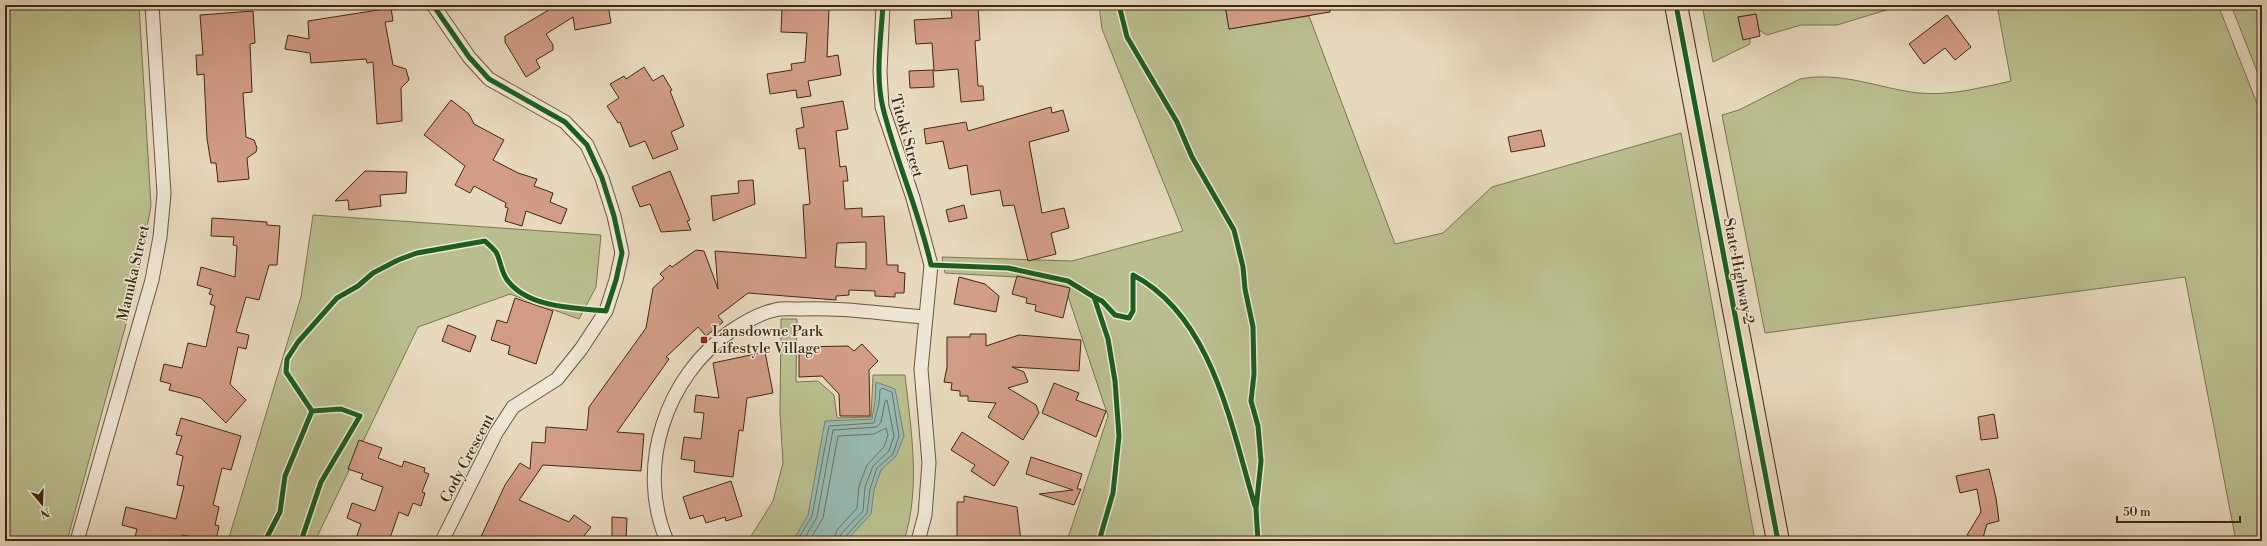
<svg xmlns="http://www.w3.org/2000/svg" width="2267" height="546" font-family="'Libre Bodoni',serif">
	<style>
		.green { fill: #babe8e; stroke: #7d7450 }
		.water { fill: #97bab2; stroke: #748072 }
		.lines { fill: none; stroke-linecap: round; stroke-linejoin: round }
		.shore { stroke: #6c7262; stroke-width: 1 }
		.building { fill: #d29c86; stroke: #402a12; fill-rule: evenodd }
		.street-casing { stroke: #6a563d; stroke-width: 15 }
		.highway-casing { stroke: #402a12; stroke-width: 24 }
		.street { stroke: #f0e6d5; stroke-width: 13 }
		.highway { stroke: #e8d9be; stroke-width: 22 }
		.cycleway-casing { stroke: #f0e6d5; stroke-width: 8 }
		.cycleway { stroke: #1b5e20; stroke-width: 5 }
		.poi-dot { fill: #8f2418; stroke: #f0e6d5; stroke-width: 1.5 }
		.labels { text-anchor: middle; stroke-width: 3; stroke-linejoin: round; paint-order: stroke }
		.street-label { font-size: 15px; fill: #402a12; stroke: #f0e6d5 }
		.poi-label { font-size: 15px; fill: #402a12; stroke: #f0e6d5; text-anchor: start }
	</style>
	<rect width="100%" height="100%" fill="#e8d9be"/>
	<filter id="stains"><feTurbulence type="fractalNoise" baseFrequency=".005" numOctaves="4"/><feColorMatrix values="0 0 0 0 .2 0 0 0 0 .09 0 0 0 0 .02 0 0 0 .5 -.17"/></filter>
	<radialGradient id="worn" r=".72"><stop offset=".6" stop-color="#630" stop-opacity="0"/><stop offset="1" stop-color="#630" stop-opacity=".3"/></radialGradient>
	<!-- green -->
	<path class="green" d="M5,5H139L151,206L135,291L67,541H5Z
		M1099,5H1225L1229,29L1309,16L1395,244L1443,233L1492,187L1681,133L1755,541H1067L1108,416L1068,296L1016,277L945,273L942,257L1072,261L1183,231L1102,29Z
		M1702,5H1903L1837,25H1801L1767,35L1759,30L1756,14L1738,17L1743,39L1750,38V44L1713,62Z
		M1997,5H2218L2262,116V541H2236L2185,277L1765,333L1722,115L1739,110L1800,79C1841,71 1878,88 1918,93C1950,96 1980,88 2011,81Z
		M2231,5H2262V84Z
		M313,215L601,235L596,287L579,319L510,294L418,327L315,541H228L301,297Z
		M781,319H797L796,382L818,381L834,395L837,418L871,417L873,375H905C911,430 921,487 904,541H748L773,501L783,463L780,413Z"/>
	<!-- water -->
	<path class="water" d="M876,382L895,389L904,436L896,456L881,470L874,490L871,514L846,541H793L808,515L825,421L872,419L875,402Z"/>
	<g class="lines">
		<!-- shore -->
		<path class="shore" d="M797,541L812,516L829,426L874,423L879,403L880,390L882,388L892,392L899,436L893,454L877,468L870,489L867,513L845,537L844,541
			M803,541L817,517L833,430L877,427L881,422L885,401L887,400L894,436L889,451L873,466L865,487L863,511L841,534L839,541
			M809,541L823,518L838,436L874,434L886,428L888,435L884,447L867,465L859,486L857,508L837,530L833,541"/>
	</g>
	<!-- building -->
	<path class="building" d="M557,5H608L611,23L575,30L573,17L546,34L553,45V50L536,60L540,68L526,77L505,42V36Z
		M1225,5H1330V12L1229,29Z
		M978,6L980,40L975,41L978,86H983L984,100L961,102L958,69L934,71L932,43L916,44L914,20L952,18L951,8Z
		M782,7L829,9L827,57L838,55L841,75L808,81L811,96L797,98L796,90L770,94L767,74L792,70L791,64L805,62L807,33L781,32Z
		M391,8L393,21L385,22L393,65L406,69L409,80L401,88L402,121L377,124L373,62L367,63L366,59L311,63L310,53L285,49L288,35L309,39L308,21Z
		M253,11L255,43L250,44L252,92L243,93L246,137L254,140L257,148L256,152L247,158L249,179L218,182L216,163H211L207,139L204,74L197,75L196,55H203L200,15Z
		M1756,14L1760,36L1743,40L1738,17Z
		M1947,15L1971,47L1955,60L1945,48L1924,64L1909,44Z
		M644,67L653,81L663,75L672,90L670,91L684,126L671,132L678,149L653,159L645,141L630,147L620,122L618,123L607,106L619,98L610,84L624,76L626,79Z
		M933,70L934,87L910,88L909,71Z
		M451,100L469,114L474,124L504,140L493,160L518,173L537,179L534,186L553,193L550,202L567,209L561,224L526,211L522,226L505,221L508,208L505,207L506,203L474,186L470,193L455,185L465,166L424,135Z
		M843,101L848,129L836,131L840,167L846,166L848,181H843L845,209L862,208V217L884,216L887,265H898V272L905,273L904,293H895V297L875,296V291L849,290V295L836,296V300L748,293L718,316L723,322L706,336L698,327L666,357L669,359L617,432L644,434L641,471L543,465L519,500L569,522L574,515L591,527L580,541H479L505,485L520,463L530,469L532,442L545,443L546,427L587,430L589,407L646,328L653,288L664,278L660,274L670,265L672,267L696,250L704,251L718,289L715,251L806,258L803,205L810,204L805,148L799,149L796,129L804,127L801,108ZM866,242V269L835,267L837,243Z
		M1051,107L1052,113L1063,110L1069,131L1029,142L1042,213L1064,208L1069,228L1051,233L1056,254L1028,261L1014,205L1003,206L1000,190L971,195L967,165L949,169L943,141L926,144L924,129L966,122L968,131Z
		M1541,130L1545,146L1511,152L1508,137Z
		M365,171L407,172L406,193L380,195L381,206L349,210L348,200L335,201Z
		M670,171L690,220L687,221L691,230L661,232L650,204L640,207L632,187Z
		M753,180L755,204L713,221L711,196L739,193L738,181Z
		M964,205L967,218L949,222L946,210Z
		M212,218L267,222V225L280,226L277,265H269L259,300L246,297L236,332L249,335L246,349L238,347L230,384L246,400L226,423L201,398L169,390L171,384L160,381L164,364L182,368L188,343L206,347L215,306L210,304L213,295L209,294L211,289L197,285L201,267L235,277L237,246L233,245L234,237L211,236Z
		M1017,276L1070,288L1063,318L1035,311L1036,305L1026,303L1027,298L1012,294Z
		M959,277L985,284L999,296L996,312L954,304Z
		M515,298L553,311L536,364L508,354L510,346L491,340L497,320L507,323Z
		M448,325L476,336L470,352L442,341Z
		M970,334H986V346L1019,335L1081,340L1079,371L1012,367L1024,372L1028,382L1008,388L1036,405L1039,413L1023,440L988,417L996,403L968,401V396H960V391L951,390L952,383L944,382L947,367V337H970Z
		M862,344L878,361L869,370L870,416H840L839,394L822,376L799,377V347L848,346L854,351Z
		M765,352L773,393L747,398L743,431L739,430L733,477L694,472L695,461L681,459L684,437L701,439L704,413L694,412L696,395L719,398L713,363Z
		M1054,383L1079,393L1076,400L1106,411L1096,437L1042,413Z
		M1994,414L1998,438L1981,440L1978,417Z
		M181,418L241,436L231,470L222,468L213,505L219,507L215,525L219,526L216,541L182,535L181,541H134L137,529L122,525L126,507L176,519L184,486L177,485L183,456L176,454L182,436L176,435Z
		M962,432L1009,462L994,486L971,471L975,465L951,450Z
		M359,440L382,448L378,458L402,467L404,461L425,468L424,472L429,474L422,492L425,493L421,506L413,503L408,516L399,512L389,541H355L361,524L347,518L352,503L375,511L383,487L361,479L363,474L348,469Z
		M1031,457L1082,474L1077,489H1081L1074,505L1039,494L1073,490L1026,474Z
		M1989,469L1996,498L1999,521L1987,524L1982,541H1977L1967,535L1981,512L1977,489L1960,493L1956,476Z
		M731,481L742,516L726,521L725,517L706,523L703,515L690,519L683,497Z
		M964,496L1017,507L1021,541H957V502H964Z
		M612,517L627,518L626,541H612Z"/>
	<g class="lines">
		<!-- street casing -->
		<g class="street-casing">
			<path id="street" d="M433,5L469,57L489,79L565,122L587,145L602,178L614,216L622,253L616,280L606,311L581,349L557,379L513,407L496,433L442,541
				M883,5L880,72L882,107L913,198L931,265L921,369L929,463L925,515L918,541
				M77,541L152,280L160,237L164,194L152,5
				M667,541C635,467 666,376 731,331C743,323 760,313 775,310C782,308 791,309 799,309C841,307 884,314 926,317"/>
		</g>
		<!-- highway casing -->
		<g class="highway-casing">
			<path id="highway" d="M1676,5L1778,541"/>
		</g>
		<!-- street -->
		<use href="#street" class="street"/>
		<!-- highway -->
		<use href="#highway" class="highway"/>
		<!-- cycleway casing -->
		<g class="cycleway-casing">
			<path id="cycleway" d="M883,5C881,38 875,76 883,108C896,161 919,211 931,265L1008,268L1068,281L1094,297L1108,339L1115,381L1119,436L1113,493L1099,541
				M1119,5L1127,37L1177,122L1192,157L1234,230L1243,267L1245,289L1253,327L1254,374L1251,401L1258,426L1261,461L1256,509L1258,541
				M1676,5L1778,541
				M1094,297L1102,301L1115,315L1129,318L1133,311V275C1213,317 1231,427 1255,506
				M312,411L286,372L287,359L298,342L337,298L358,286L373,273L398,260L417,253L485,241C489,245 493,248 496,252C501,261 501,273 508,281C529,308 575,308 606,311L616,280L622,253L614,216L602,178L587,145L565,122L489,79L469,57L433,5
				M265,541L280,512L285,476L312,411
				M301,541L321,482L360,416L341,409L312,411"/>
		</g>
		<!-- cycleway -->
		<use href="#cycleway" class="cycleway"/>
	</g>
	<!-- markers -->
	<rect class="poi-dot" x="700" y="336" width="8" height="8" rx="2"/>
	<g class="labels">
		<!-- street labels -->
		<g class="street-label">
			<text transform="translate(907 136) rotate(74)" y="5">Titoki Street</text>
			<text transform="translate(1739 271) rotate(79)" y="5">State Highway 2</text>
			<text transform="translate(133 273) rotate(-77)" y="5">Manuka Street</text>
			<text transform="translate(467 458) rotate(-62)" y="5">Cody Crescent</text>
		</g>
		<!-- poi labels -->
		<g class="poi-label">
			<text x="712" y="336">Lansdowne Park<tspan x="712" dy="17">Lifestyle Village</tspan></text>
		</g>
	</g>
	<!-- margin -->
	<rect width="2267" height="546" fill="none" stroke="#e8d9be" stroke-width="20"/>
	<rect x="6" y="6" width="2255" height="534" fill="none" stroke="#402a12" stroke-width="2"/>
	<rect x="10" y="10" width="2247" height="526" fill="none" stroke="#402a12"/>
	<!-- north arrow -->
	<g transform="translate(42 504) rotate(161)" stroke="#f0e6d5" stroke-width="3" paint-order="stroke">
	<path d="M0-3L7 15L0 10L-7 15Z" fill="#402a12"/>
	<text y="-6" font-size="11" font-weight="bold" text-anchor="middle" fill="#402a12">N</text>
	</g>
	<!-- scale -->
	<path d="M2117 516v6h123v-6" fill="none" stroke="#402a12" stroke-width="2"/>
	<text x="2123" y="516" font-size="12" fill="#402a12" stroke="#f0e6d5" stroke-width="3" paint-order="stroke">50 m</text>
	<rect width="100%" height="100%" filter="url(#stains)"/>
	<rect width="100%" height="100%" fill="url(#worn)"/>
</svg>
